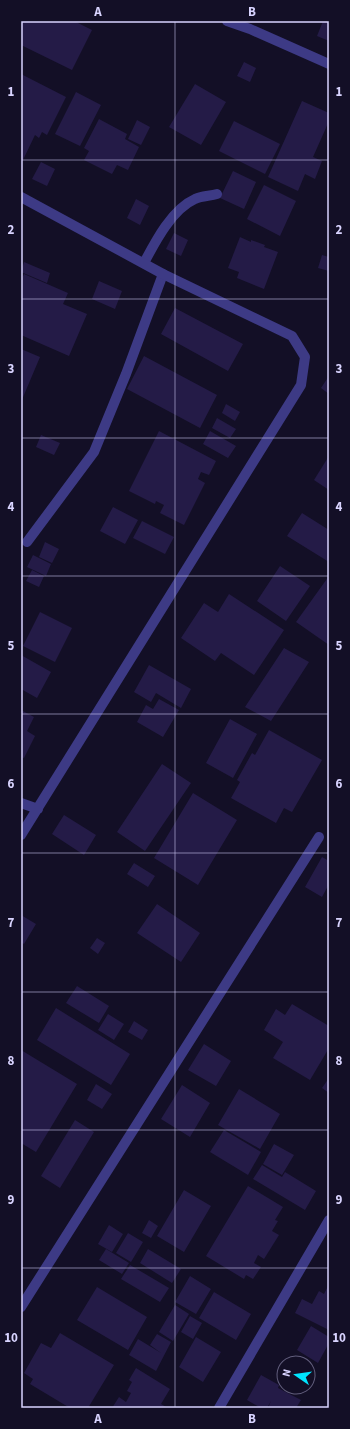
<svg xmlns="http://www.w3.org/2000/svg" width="350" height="1429" font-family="'Source Sans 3',sans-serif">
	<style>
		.building { fill: #241b47 }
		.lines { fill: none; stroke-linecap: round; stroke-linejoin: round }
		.lane { stroke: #3d3a85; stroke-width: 10 }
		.street { stroke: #3d3a85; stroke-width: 10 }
		.grid { fill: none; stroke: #d9d4ff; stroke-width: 1; stroke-opacity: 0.55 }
		.neatline { fill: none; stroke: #d9d4ff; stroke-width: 1.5 }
		.grid-label { font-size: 13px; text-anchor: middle; font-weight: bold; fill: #d9d4ff }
	</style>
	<rect width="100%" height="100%" fill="#130f26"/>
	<!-- building -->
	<path class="building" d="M21,21H74L92,30L72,70L21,45Z
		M323,21H329V41L317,36Z
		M244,62L256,68L250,82L237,76Z
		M21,74L66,97L47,135L42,132L39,138L35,135L23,160L21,159Z
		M195,84L226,102L201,145L169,127Z
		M76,92L101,105L80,146L55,134Z
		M302,101L329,113V121L313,157L322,161L315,179L305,174L298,191L268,177Z
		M99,119L127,134L125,139L139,147L128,170L117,165L112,174L84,160L89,151L84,148Z
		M137,120L150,127L141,145L128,139Z
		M234,121L280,144L265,174L219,151Z
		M41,162L55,169L47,186L32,179Z
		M233,171L256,182L244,209L220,198Z
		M264,185L296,201L280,236L247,219Z
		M136,199L149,206L140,225L127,218Z
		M174,233L188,240L181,256L166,249Z
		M240,237L251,242V240L265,245L264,247L278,252L264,289L237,278L239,272L228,268Z
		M322,255L329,257V271L318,268Z
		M24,262L50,273L47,283L21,272Z
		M24,274L68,293L63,304L87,314L69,356L21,335V281Z
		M99,281L122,291L115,309L92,299Z
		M175,308L243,344L228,371L161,334Z
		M21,349L40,357L21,402Z
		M144,356L217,395L200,428L127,389Z
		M329,376V394L321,388Z
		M226,404L240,412L235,421L222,413Z
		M217,418L236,429L230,438L212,428Z
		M159,431L216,461L209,475L201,472L198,479L205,483L184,525L160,513L164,505L156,501L155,504L129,491Z
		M210,431L236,446L228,458L203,444Z
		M41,435L60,443L54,455L36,447Z
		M329,456V490L314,480Z
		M113,507L138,520L125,544L100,531Z
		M302,513L329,530V562L287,536Z
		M142,521L174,537L165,554L133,538Z
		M45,542L59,549L52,563L39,557Z
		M33,555L51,564L46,576L27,567Z
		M280,566L310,586L286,621L257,601Z
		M32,570L44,576L39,587L26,581Z
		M329,576V645L296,622Z
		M229,594L284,630L254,675L221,653L215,661L181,638L204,603L218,612Z
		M40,612L72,628L55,662L23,646Z
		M284,648L309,662L271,721L245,707Z
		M21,655L51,672L37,698L21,689Z
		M149,665L191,689L181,708L156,693L151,702L134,692Z
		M159,699L179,710L163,737L137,722L146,705L153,709Z
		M21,710L34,717L27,731L35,736L24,758L21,757Z
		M230,719L257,734L233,778L206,763Z
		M269,730L322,760L292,812L284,808L276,823L231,798L240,782L237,780L252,753L255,755Z
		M162,764L191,783L145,851L117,832Z
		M193,793L237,820L198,885L154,858Z
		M64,815L96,835L84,855L52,834Z
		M322,857L329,861V884L322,897L305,887Z
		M134,863L155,876L148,887L127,874Z
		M157,904L200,933L181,962L137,933Z
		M21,915L36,924L24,944L21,942Z
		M97,938L105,943L98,954L90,948Z
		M77,986L109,1006L99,1023L66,1003Z
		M292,1004L329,1026V1048L310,1080L273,1058L283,1042L264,1030L276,1009L285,1015Z
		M56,1008L130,1054L111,1085L37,1040Z
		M108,1014L124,1024L114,1040L98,1030Z
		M134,1021L148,1030L142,1040L128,1032Z
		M204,1044L231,1061L216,1086L188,1070Z
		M21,1050L77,1084L36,1152L21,1143Z
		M329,1078V1093L322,1088Z
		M96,1084L112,1094L102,1109L87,1100Z
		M182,1085L210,1103L190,1137L161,1119Z
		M239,1089L280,1114L260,1149L218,1125Z
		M75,1120L94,1132L60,1188L41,1176Z
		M224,1130L261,1152L248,1175L210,1152Z
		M274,1144L294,1155L282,1175L263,1164Z
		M262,1165L282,1177L285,1172L316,1191L305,1210L253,1179Z
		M248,1186L283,1207L275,1220L278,1221L272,1231L279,1235L264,1259L258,1255L254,1263L261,1267L253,1279L246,1275L244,1279L206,1256Z
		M184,1190L211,1206L184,1252L157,1236Z
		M149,1220L158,1226L151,1238L142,1233Z
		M109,1225L123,1234L112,1252L98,1244Z
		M128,1233L143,1242L131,1262L116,1253Z
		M106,1249L129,1263L122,1274L99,1260Z
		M148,1249L181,1269L172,1283L140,1263Z
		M130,1265L169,1288L160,1302L121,1279Z
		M190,1276L211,1289L196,1314L175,1302Z
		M329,1284V1330L295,1313L302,1299L312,1304L319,1291L324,1294Z
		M97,1287L147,1317L128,1350L77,1320Z
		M214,1292L251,1314L236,1340L199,1318Z
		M175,1305L189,1314L173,1341L159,1332Z
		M190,1316L202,1323L193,1339L181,1332Z
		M311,1326L329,1337V1343L318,1363L297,1350Z
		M60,1333L114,1365L88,1408H70L30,1384L33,1379L24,1373L41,1343L51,1348Z
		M157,1334L171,1342L156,1371L129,1355L138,1339L161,1353L150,1345Z
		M196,1337L221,1352L203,1382L179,1367Z
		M136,1368L170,1389L161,1404L168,1408H112L119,1397L126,1402L131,1393L127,1391L132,1382L129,1380Z
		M261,1375L279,1385L278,1388L301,1400L296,1408H268L271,1401L267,1408H261L247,1400Z"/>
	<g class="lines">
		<!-- lane -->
		<path class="lane" d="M144,263C155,242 172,209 195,199C201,196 210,196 217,194
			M27,542L94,452L126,374L163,274"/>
		<!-- street -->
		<path class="street" d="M227,21L250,29L329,64
			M21,197L163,274L292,336L305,357L301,385L21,835
			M21,803L38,809
			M21,1307L319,837
			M219,1408L329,1220"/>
	</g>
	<!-- grid -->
	<path class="grid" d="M175,21V1408M21,160H329M21,299H329M21,438H329M21,576H329M21,714H329M21,853H329M21,992H329M21,1130H329M21,1268H329"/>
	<!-- border -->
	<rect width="350" height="1429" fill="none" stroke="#130f26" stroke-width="44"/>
	<!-- north arrow -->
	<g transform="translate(296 1375) rotate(283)"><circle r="19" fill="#130f26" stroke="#625e7d"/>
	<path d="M0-3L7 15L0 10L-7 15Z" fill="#00e5ff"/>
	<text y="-6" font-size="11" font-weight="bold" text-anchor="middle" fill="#d9d4ff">N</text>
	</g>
	<rect x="22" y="22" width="306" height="1385" class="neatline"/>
	<g class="grid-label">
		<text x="98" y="16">A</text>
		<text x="252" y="16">B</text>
		<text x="11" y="96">1</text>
		<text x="339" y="96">1</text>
		<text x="11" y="234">2</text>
		<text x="339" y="234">2</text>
		<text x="11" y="373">3</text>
		<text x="339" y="373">3</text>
		<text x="11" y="511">4</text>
		<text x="339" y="511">4</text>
		<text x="11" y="650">5</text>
		<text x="339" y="650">5</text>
		<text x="11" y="788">6</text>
		<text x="339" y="788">6</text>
		<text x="11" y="927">7</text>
		<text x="339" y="927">7</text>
		<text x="11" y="1065">8</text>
		<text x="339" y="1065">8</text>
		<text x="11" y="1204">9</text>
		<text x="339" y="1204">9</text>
		<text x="11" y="1342">10</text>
		<text x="339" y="1342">10</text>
		<text x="98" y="1423">A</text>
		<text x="252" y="1423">B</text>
	</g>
</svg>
